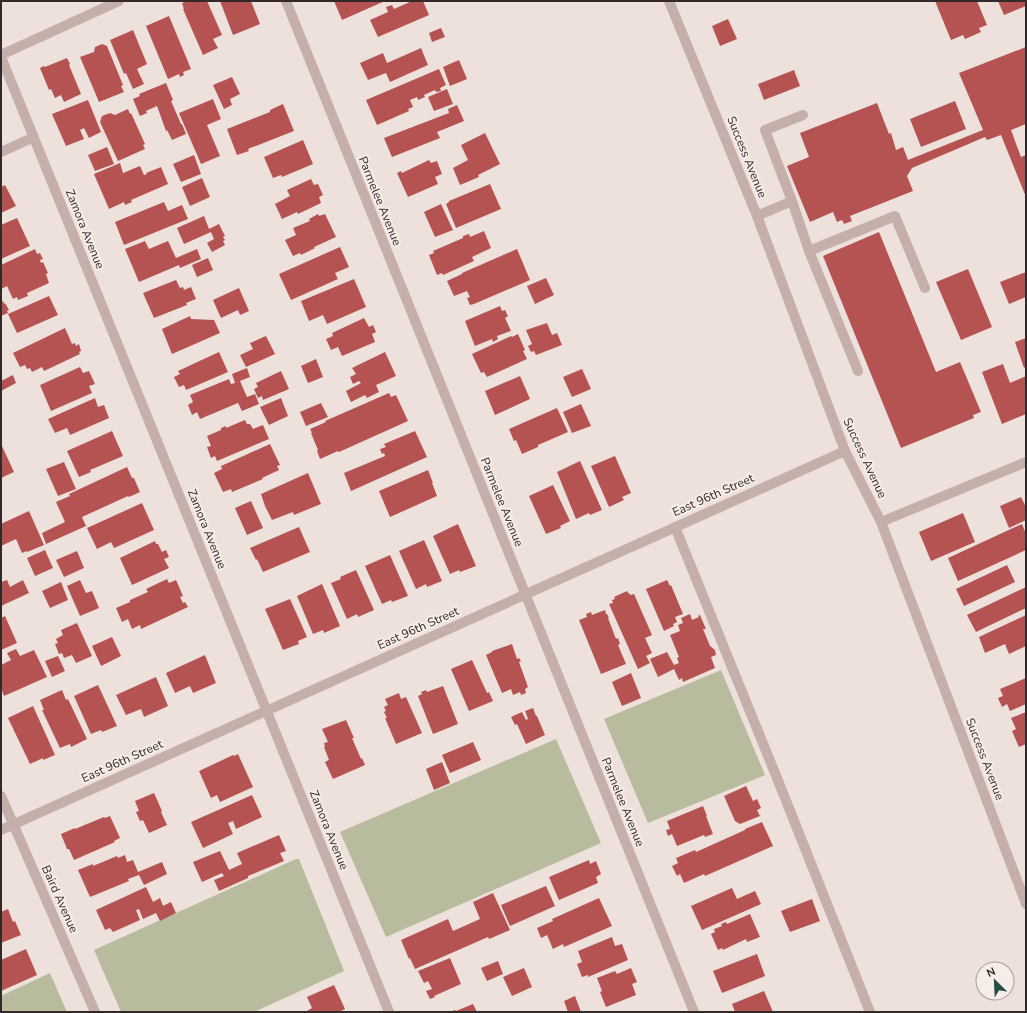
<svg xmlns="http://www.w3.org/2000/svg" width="1027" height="1013" font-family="'Nunito Sans',sans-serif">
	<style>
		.green { fill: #b8bb9e }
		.building { fill: #b55353 }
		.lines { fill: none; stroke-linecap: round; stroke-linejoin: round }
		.minor { stroke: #c4afaa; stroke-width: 10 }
		.labels { text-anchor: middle; stroke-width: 4; stroke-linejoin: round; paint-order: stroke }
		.street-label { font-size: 12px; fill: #332928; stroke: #f6ece8 }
	</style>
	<rect width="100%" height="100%" fill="#eee1dc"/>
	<!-- green -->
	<path class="green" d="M721,670L765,775L648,823L604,719Z
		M556,739L601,843L386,937L340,832Z
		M296,859H299L344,971L254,1012H121L94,950Z
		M50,973L67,1012H1V996Z"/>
	<!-- building -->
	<path class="building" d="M188,1H207L222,35L213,39L218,48L203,55L183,9H184L182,3Z
		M220,1H251L260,24L233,35Z
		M334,1H385L342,20Z
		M412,1H423L429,15L378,37L370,20L388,12L386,7L392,5L394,9Z
		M935,1H977L987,25L979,28L981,32L965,39L963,35L951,40Z
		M998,1H1026V6L1004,15Z
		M169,16L191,69L183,72L184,75L180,77L179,74L168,79L146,26Z
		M728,19L737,39L720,46L712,26Z
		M441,28L445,37L432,42L429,33Z
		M133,30L147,64L137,69L144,84L133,89L126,73L124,74L110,40Z
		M102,44L107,46L123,85L121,86L124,92L99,102L80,57L94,52L95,47Z
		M1026,47V124L1011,130L1021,157L1026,155V197L1001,135L987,140L985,137L912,168L907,176L913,191L850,216L852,221L844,224L842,220L837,222L833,212L810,222L787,166L809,157L800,133L877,103L889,134L891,133L896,150L903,147L908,160L983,130L959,73Z
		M421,48L428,65L390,82L386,73L368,80L360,63L383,53L387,63Z
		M67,58L70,64L69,65L81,94L64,102L61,95L55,98L51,89L49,90L40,68L44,66L45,67Z
		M459,60L467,79L450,86L443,67Z
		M439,69L446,85L440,88L441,91L436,92L435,90L424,95L425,97L418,100L417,97L410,100L413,107L408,109L409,111L377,125L366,100Z
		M794,70L800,86L764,100L758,84Z
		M232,77L240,94L230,99L232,105L224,109L213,85Z
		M166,83L173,100L171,101L181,124H182L186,134L172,140L167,130L166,131L157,106L146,111L147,113L140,116L133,99L140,96L139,94Z
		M447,89L453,104L434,111L428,97Z
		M213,99L221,119L207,125L220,156L201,164L179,113Z
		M88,100L101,132L89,138L84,128L80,130L84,139L66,146L52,114Z
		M955,101L966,129L921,147L910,119Z
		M283,104L294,131L248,149L249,151L237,155L227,129L270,112V110Z
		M457,105L464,121L437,132L440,138L392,157L384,138L449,113L448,109Z
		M128,109L130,114L131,113L145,144L143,145L145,149L118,161L100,122L102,116L110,113L115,115Z
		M485,133L500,164L478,175L479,177L460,185L453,168L468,160L461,145Z
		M303,140L313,164L282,177L281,175L273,178L264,157Z
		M107,147L114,164L95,171L88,155Z
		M194,155L201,174L181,182L173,164Z
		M429,160L431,163L437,161L442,174L435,177L438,184L408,197L397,173L401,171L402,173Z
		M120,163L123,173L140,166L144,175L147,174L146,173L161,167L168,184L131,200L132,202L125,205L124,202L109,209L94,174Z
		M202,178L210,197L190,206L182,187Z
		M311,179L314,185L318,184L323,195L319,197L321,203L298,214L297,212L282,219L275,204L290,196L287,190Z
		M490,184L501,209L456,228L446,204L449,202V201Z
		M5,185L16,206L1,213V187Z
		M164,202L168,211L182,205L188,219L124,245L115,222Z
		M441,204L453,230L435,237L424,212Z
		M318,214L319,216L325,214L336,237L314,247L315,248L301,255L300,253L293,256L285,240L296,235L293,228L310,221L309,219Z
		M204,216L209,229L219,224L225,236L223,237L225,240L223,241L225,245L212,252L207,243L214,239L211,232L184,244L177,228Z
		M17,218L30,246L1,259V225Z
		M484,231L491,248L472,257L474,261L443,275L442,273L437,275L429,255L434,253L433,251L463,238V236L469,234L470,237Z
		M879,232L936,372L960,362L981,412L973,415L974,418L901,448L823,256Z
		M145,241L149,249L168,241L176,258L197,249L201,259L180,268L179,265L139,282L125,249Z
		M340,247L349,267L335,273L338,279L291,300L279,274Z
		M35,249L37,254L40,253L43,259L40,260L41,263L43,262L48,273L46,274L49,283L27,293L28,296L18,300L17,297L13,299L7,286L1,289V265Z
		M517,249L530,280L474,304L470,305L467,298L470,297L467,291L454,296L447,281L462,274V273Z
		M208,258L213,270L197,277L192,265Z
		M968,269L992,327L961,340L936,282Z
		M1026,272V297L1009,304L1000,282Z
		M546,278L554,295L535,304L527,286Z
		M354,279L366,307L327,324L323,315L309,321L301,301Z
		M176,280L180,288L183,287L184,290L191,287L196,299L186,303L187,305L154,318L143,293Z
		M239,288L249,311L240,315L238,310L221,318L213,300Z
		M49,296L58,315L17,333L8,314Z
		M3,301L4,304L5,303L9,310L7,311L8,313L1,316V302Z
		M500,306L502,311L505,310L508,316L505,318L511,331L497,336L498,339L493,342L492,339L475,346L465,321Z
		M190,316L191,319L214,320L220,333L172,354L162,329Z
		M364,318L369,327L373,325L376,332L372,334L375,342L342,356L338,347L331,350L326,339L333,336L332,333Z
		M547,323L552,335L557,333L562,345L536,355L534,351L531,352L528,346L532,344L526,330Z
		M65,328L72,344L75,343L76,346L79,344L81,351L79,352L80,354L44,371L42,367L32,372L30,368L27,369L25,365L20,367L13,353Z
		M518,334L525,350L523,351L527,359L487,377L484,372L481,373L472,354L511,336L512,337Z
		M266,336L275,354L246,367L240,355L253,349L250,343Z
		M1026,338V367L1024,368L1015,342Z
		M219,352L228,372L186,390L184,385L179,387L174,377L180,374L178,371Z
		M385,352L396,376L376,385L379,392L367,398L365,395L351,402L346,391L361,383L359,381L353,384L350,377L356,374L352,368Z
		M316,359L323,377L308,383L301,366Z
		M1003,364L1010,383L1026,376V414L1002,424L982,372Z
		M80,367L83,373L89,371L95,384L89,386L92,393L51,411L40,385Z
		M247,368L250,377L240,381L247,397L255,394L259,404L242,411L238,403L200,419L197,412L192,415L188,405L193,402L190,395L229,379L231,384L235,383L232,374Z
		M582,369L591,389L572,397L563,377Z
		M281,371L289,389L263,400L262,396L258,398L254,389L258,387L256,383Z
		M13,375L16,383L1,391V381Z
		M520,376L530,399L495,415L485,391Z
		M389,393L391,397L396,395L408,421L339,452L338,451L320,459L317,451L318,450L311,433H312L310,429L326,422L325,421Z
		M95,398L98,407L104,405L109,418L70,435L67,428L55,433L48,419Z
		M281,398L288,416L269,425L260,407Z
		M321,403L328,417L306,426L300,412Z
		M581,404L591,426L572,433L563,412Z
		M557,408L568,432L538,445V447L522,454L516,440L514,441L509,429Z
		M245,420L247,424H250L253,429L263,425L269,439L217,461L215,456L211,458L207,447L211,446L207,436L221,430V428L226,426V428Z
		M112,431L123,456L90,470L91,472L79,477L67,451Z
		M415,431L427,457L351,491L344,473L385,456L384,453L382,454L380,449L386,447L384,444Z
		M1,444L14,472L1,478Z
		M270,444L280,465L277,466L279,470L262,478L263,479L232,492L231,489L223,492L214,473L222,469L221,466Z
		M615,456L631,493L622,497L624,500L609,507L591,466Z
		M580,461L602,510L590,515L589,513L576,519L557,472Z
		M64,462L76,489L58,496L46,469Z
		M127,467L132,478H134L140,492L129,497L128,496L82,517L86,526L46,544L42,533L65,522L56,502L70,496L69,494Z
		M428,470L433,483H432L437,496L390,517L379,491Z
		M308,473L321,504L294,515L293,512L272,520L265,506L261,494Z
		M553,485L570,521L560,526L561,528L546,534L529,496Z
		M1021,497L1026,507V520L1009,528L1000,506Z
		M251,501L263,528L247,535L235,508Z
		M142,503L154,530L114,548L111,542L97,549L87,528Z
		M29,511L44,545L27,552V551L22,553L16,539L1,546V524Z
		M963,513L975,542L931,561L919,532Z
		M458,524L476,566L460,572L459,570L450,574L433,536Z
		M1022,524L1026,534V550L958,581L948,558Z
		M299,527L310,552L263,572L257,559L256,560L250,548Z
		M424,540L442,581L427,587L426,584L416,589L399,551Z
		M155,541L156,544H158L162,552L166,550L169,557L164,559L169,568L132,585L120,558Z
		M45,550L53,568L35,576L27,558Z
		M77,551L84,568L64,577L56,560Z
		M390,555L408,596L392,602L391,600L382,604L365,566Z
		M1007,565L1015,582L964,606L956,589Z
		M356,570L374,610L358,617L357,614L347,619L331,583L341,579L340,577Z
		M167,579L169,583L176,580L183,596L180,597L183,603L185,602L188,607L141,629L140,625L132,629L128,619L122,622L116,608L130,602V600L148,592L146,589Z
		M7,580L10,587L23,580L29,593L1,606V582Z
		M80,580L86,593L92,591L99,608L80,616L67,586Z
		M667,580L670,586L671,585L683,614L675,617L677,622L673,624L674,626L664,631L646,589Z
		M61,582L68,600L50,608L42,591Z
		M322,584L340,626L324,633L323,630L313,634L297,596Z
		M1026,587V608L976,632L967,615Z
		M627,591L628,593H629L630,595L634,594L652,635L645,638L652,653L646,656L650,663L638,669L609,604L613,603L612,600L615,599L614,597Z
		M290,599L307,637L298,641L299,644L283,650L265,609Z
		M605,610L606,614H607L609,618H608L616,639L618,638L620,644L618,645L626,664L601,674L579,620L587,617L586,614L591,612L592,615Z
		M690,614L692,620L699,617L698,616L700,615L706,629H703L710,646L715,650L716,655L711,657L715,668L683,682L682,678L679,680L674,669L658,677L650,659L667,652L674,665L679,663L677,658L679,657L670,635L680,631L678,625L683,623L681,618Z
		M1026,615V646L1009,654L1005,644L985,653L979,637Z
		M5,616L17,643L1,650V618Z
		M77,623L92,656L76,663L72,655L64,658L62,653L59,654L55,644L58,643L56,639L63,635L61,630Z
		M112,637L121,656L101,666L92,646Z
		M512,644L517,659L519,658L521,661L519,662L528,687L525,689L526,693L521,695L520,692L513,695L511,689L502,693L486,655L492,652V651Z
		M16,649L20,656L34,650L47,677L4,696L1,688V665L11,660L7,653Z
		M205,655L216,683L193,693L190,686L175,693L166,673Z
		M58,656L65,671L52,677L45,661Z
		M472,660L487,693L489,692L493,701L469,711L451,669Z
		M631,673L641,698L622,706L612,682Z
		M156,677L168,706L144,717L141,709L126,715L116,695Z
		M1026,678V704L1010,711L1007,704L1002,707L998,698L1003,696L1000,689Z
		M98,685L117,726L102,732L101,730L91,734L74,696Z
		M443,686L458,724L433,734L418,696L422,694L421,692L426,690L427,692Z
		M62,690L66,700L68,699L87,739L71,747L70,744L60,748L42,710H44L40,700Z
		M399,693L401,699L406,697L422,733L396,744L385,718H387L384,712L386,711L384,707L388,705L385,699Z
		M33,706L55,755L43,760V758L30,764L8,718Z
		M533,708L536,716H537L545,735L526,744L517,724L515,725L511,717L522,712L526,720L528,719L525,711Z
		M1026,712V744L1019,747L1012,731L1016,729L1011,718Z
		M346,720L354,738H352L361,759L362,758L365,765L333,779L325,762L329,760L324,747H325L324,743L328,742L322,729Z
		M473,742L481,760L450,773L442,755Z
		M238,754L253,787L220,802L217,795L211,798L199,771L233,755L234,756Z
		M442,762L450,783L434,790L426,769Z
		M746,786L753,801L757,799L761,808L757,810L760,816L740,824L735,821L724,796Z
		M154,793L162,811L161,812L167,825L149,833L143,820L140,821L136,812L139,811L135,801Z
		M252,795L262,817L236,829L233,821L228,823L233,834L203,848L191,822Z
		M703,806L707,816H706L713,834L705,837L704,835L677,846L672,834L668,836L666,830L670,829L667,821Z
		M110,816L120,838L114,841L115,842L74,860L69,849H67L61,834L75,828V829L104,817L105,818Z
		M762,822L773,846L705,876L704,874L684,883L680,874L677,876L672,866L678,863L676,858L695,850L696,852L745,830V829Z
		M279,835L286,851L280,853L284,861L248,876V878L219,891L214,880L224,876L222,873L202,882L193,862L220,851L229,870L242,864L237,853Z
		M125,855L127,862L133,860L138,872L162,862L167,874L144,885L139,875L128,879L129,881L90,897L78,870L93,864V866L117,856L118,858Z
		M589,860L590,864L596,861L601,874L596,877L598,883L559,900L549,877Z
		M546,886L555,906L510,926L501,905Z
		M146,887L153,902L160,898L163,906L171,902L176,913L160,921L156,913L143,919L139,909L136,910L140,920L113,932L110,928L105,930L96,910Z
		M732,888L737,899L755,891L761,904L702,930L691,906Z
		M493,893L510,930L489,939L488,937L415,969L410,958L409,959L401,940L448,919L453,931L480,919L473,902Z
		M599,898L612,926L564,947L563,944L553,949L547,935L541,938L537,928L553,921L552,919Z
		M812,899L820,921L790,932L781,911Z
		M8,909L13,922L15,921L21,935L1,943V912Z
		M750,914L760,937L747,942L746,939L723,950L722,948L718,950L711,934L715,932L714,929L722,926L721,924L726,922L727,924Z
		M612,937L615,946L622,944L628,960L588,977V975L582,977L577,964L582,962L578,951Z
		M26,949L37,975L1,991V960Z
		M757,954L765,976L722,993L713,971Z
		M450,958L461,984L434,996L435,997L430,999L426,991L432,989L428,981L424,983L418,971Z
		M498,961L503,974L487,981L481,968Z
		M524,968L532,987L512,996L503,977Z
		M631,968L637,982L632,984L636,995L606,1007L600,992L602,991L597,978L615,971L617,974Z
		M334,985L345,1009L339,1012H305L312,1008L307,997Z
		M764,991L773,1012H735L732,1004Z
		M575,996L581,1012H568L564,1001Z
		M473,1004L477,1012H449L455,1010L456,1011Z"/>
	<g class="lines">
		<!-- minor -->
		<path class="minor" d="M286,1L694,1012
			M669,1L757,216L845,451L881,522L1026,904
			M1,55L119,1
			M1,57L389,1012
			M803,115L765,130L792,201L809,251L858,371
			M1,152L34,137
			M757,216L792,201
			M809,251L895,216L925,288
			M881,522L1026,462
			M675,527L777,778L870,1012
			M1,796L95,1012
			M1,830L845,451"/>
	</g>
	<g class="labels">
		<!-- street labels -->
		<g class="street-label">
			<text transform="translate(747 157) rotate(68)" y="4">Success Avenue</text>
			<text transform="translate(380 201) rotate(68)" y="4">Parmelee Avenue</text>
			<text transform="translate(85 229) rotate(68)" y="4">Zamora Avenue</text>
			<text transform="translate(865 458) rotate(65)" y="4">Success Avenue</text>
			<text transform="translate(713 495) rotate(-24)" y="4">East 96th Street</text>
			<text transform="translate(502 502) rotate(68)" y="4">Parmelee Avenue</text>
			<text transform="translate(207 529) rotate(68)" y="4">Zamora Avenue</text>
			<text transform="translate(418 628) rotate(-24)" y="4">East 96th Street</text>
			<text transform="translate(985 759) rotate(69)" y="4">Success Avenue</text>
			<text transform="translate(122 761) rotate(-24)" y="4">East 96th Street</text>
			<text transform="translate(623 802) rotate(68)" y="4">Parmelee Avenue</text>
			<text transform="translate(329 830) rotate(68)" y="4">Zamora Avenue</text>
			<text transform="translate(60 899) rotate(66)" y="4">Baird Avenue</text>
		</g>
	</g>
	<!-- border -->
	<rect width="1027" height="1013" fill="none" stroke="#332928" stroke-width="4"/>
	<!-- north arrow -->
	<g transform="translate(995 981) rotate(336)"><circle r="19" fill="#f6ece8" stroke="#a89e9b"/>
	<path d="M0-3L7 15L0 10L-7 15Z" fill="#234f47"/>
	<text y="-6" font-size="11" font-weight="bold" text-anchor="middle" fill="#332928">N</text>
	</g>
</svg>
